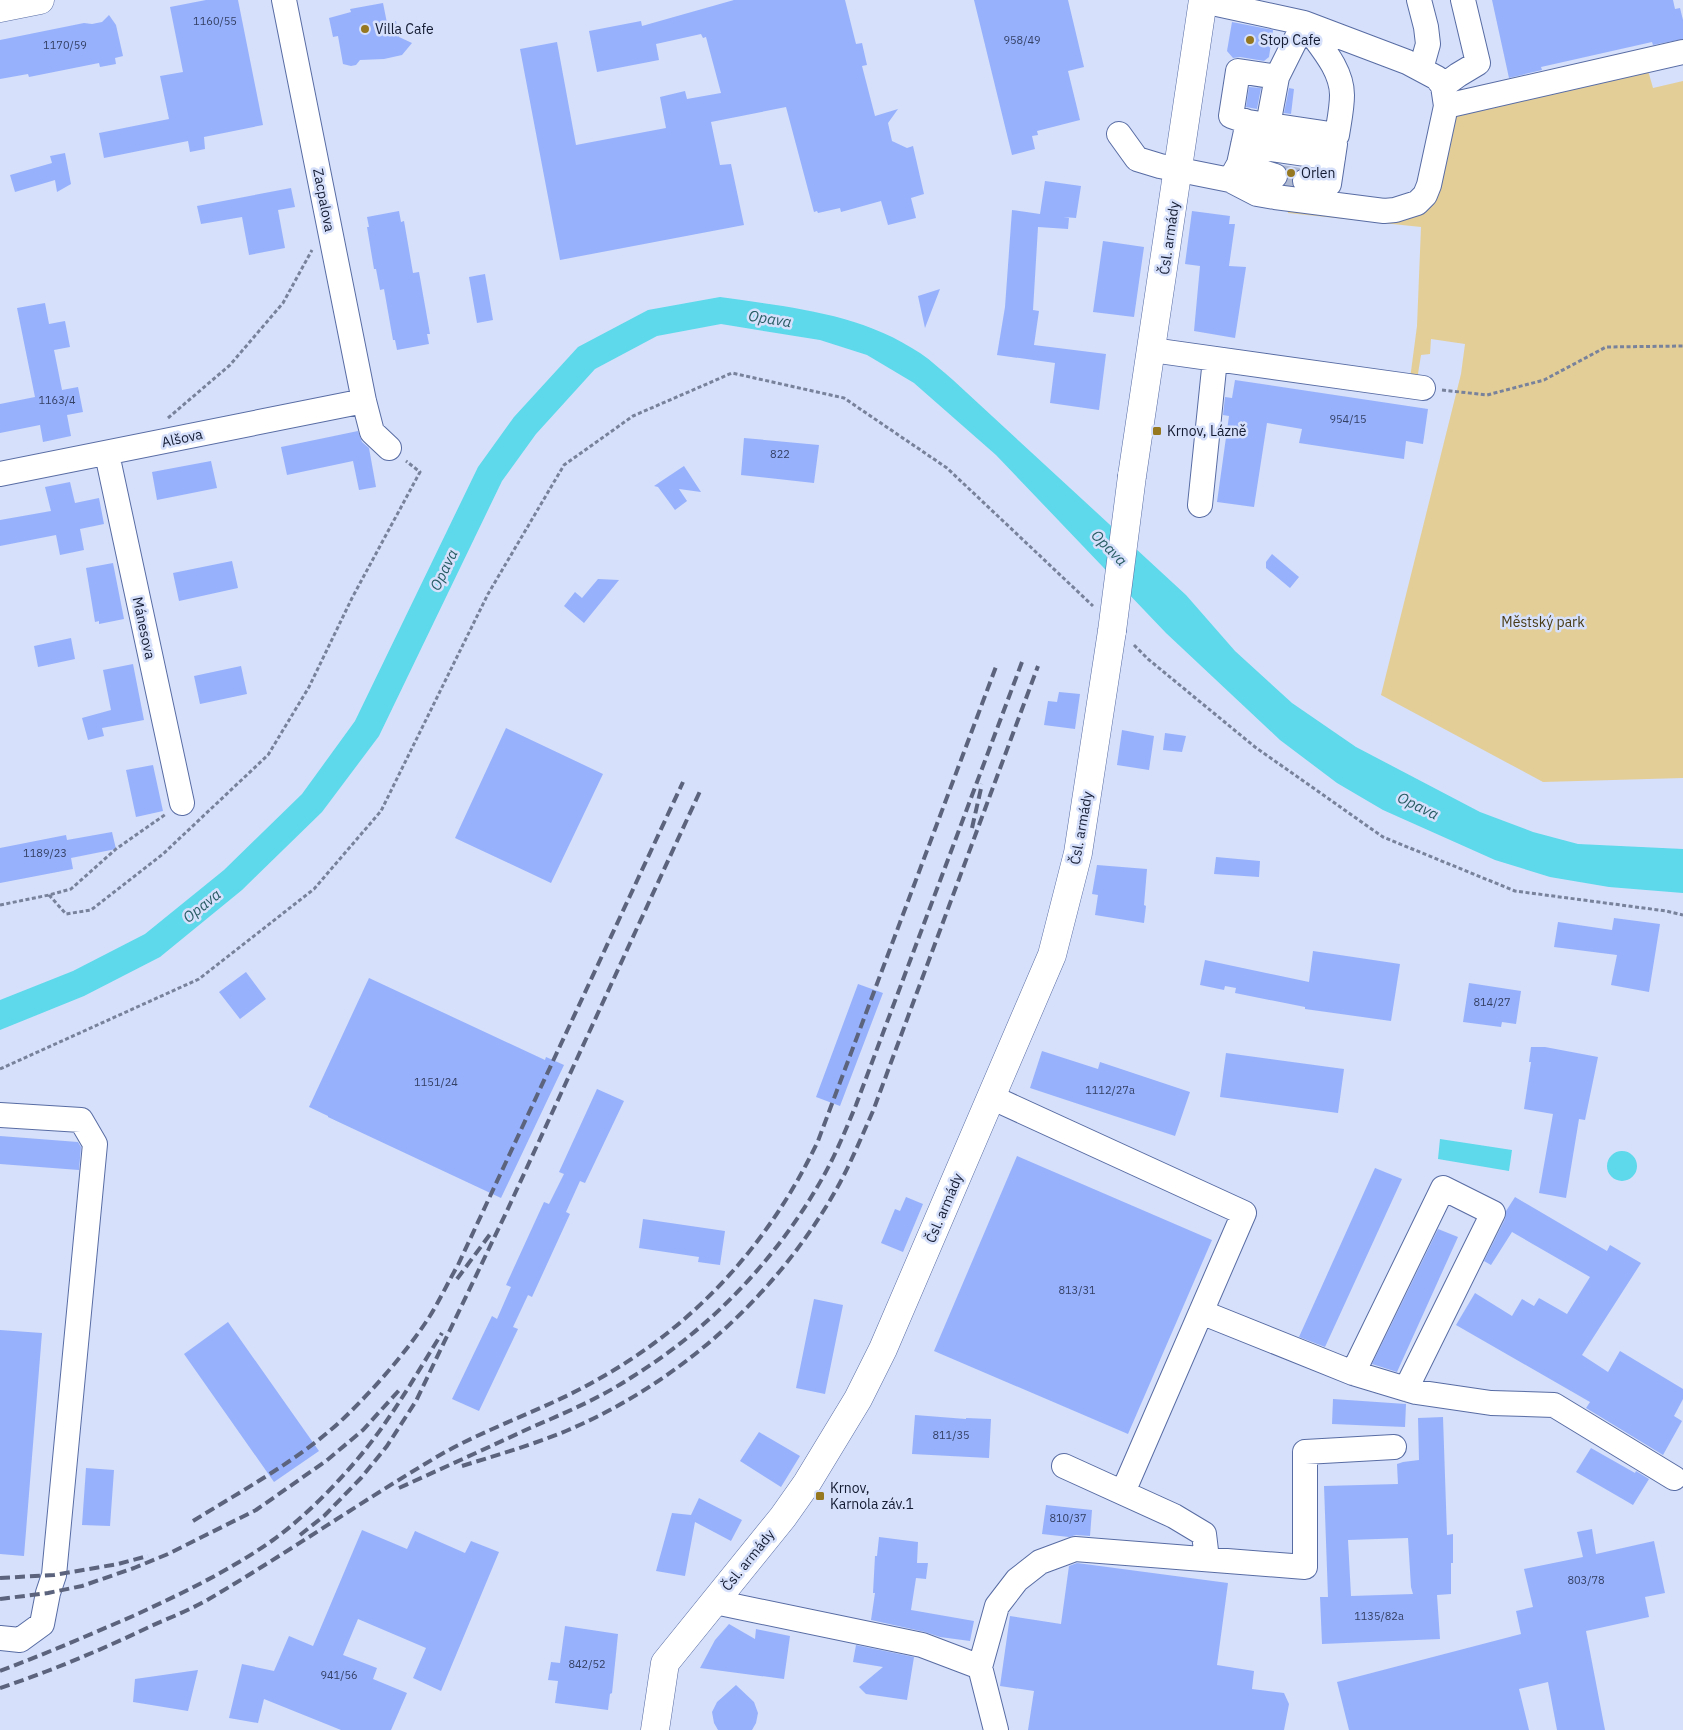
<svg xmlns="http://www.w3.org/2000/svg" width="1683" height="1730" font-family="'IBM Plex Sans',sans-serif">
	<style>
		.green { fill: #e3ce98 }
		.water { fill: #5ed8eb }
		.building { fill: #97b1fc; fill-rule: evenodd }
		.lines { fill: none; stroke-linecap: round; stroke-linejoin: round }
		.minor-tunnel { stroke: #afb9d2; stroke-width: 24; stroke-dasharray: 24 12; stroke-linecap: butt }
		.minor-casing { stroke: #586ca4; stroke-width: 26 }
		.major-casing { stroke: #586ca4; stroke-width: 29 }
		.path { stroke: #79829b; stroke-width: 3; stroke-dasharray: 4 2.5; stroke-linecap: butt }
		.minor { stroke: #fff; stroke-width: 24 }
		.major { stroke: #fff; stroke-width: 28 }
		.rail { stroke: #5b647c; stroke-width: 4; stroke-dasharray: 10 5; stroke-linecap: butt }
		.major-bridge-casing { stroke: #586ca4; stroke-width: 29; stroke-linecap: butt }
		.major-bridge { stroke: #fff; stroke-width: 28 }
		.poi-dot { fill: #967821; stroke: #d6e0fa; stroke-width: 2 }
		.labels { text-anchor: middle; stroke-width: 5; stroke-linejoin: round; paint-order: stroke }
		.number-label { font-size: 11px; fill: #344064 }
		.poi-label { font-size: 14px; fill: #131b32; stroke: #d6e0fa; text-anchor: start }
		.street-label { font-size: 14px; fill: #131b32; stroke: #d6e0fa }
		.park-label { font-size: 14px; fill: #473a15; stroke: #d6e0fa }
		.water-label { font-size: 15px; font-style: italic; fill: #285c64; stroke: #d6e0fa }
	</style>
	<rect width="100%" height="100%" fill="#d6e0fa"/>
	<!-- green -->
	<path class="green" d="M1647,67L1653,88L1683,81V778L1543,782L1381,695L1461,374L1465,344L1431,339L1430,354L1421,355L1417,380L1410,379L1417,326L1421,227L1288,213L1287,206L1418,216L1430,206L1447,161L1457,110Z"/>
	<!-- water -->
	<path class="water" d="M720,297C789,307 861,313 920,353C932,361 942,371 953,380L1186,595L1235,651L1292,703L1356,747L1480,812L1533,832L1578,844L1683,849V893L1609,887L1550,877L1495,860L1383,810L1337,783L1280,740L1166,633L996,455L914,383L867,355L820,340L721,324L657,336L595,369L536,434L502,481L379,736L322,812L242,890L160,957L84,996L0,1030V1000L73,971L145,934L224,870L302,794L355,721L478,467L514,417L578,347L648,310Z
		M1440,1139L1512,1150L1509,1171L1438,1159Z
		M1607 1166a15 15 0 1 1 30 0a15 15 0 1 1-30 0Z"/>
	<!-- building -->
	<path class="building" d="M206,0H238L263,125L204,137L205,149L190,152L188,141L104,158L99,133L169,119L160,76L183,72L170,7Z
		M734,0H845L856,44L862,43L867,65L862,66L875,116L898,109L888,123L892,141L907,148L913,146L924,194L911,198L916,218L888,225L881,201L841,212L840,208L818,213L817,211L814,212L786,107L711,122L720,165L731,164L744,225L560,260L520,49L557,42L576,145L666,128L660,97L685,91L687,99L721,93L706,37L703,38L701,34L656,44L659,60L597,72L589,31L641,21L642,26Z
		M974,0H1068L1084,67L1068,71L1080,120L1037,131L1038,135L1032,136L1035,149L1012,155Z
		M1492,0H1673L1675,9L1680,8L1683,20V39L1653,45L1652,42L1541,67L1542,70L1509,78Z
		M383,3L387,23L396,21L399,37L412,43L402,55L384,59L360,60L356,65L351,66L343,64L338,36L333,37L329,18L351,12L350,9Z
		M109,15L116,25L123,56L115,58L116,64L100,67L99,63L29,77L28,74L0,79V40L84,23L92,24L102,22Z
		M1232,22L1273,30L1269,57L1264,61L1240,57L1233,58L1227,51Z
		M1249,87L1261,88L1257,109L1246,107Z
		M1289,88L1294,89L1291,114L1284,113Z
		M65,153L71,184L57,192L55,180L15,192L10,175L52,163L50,156Z
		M1045,181L1081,186L1076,218L1063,217L1069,218L1068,229L1038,227L1033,310L1039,311L1034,345L1106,354L1099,410L1050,403L1055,363L997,355L1005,307L1012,210L1040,214Z
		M291,188L295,207L278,210L285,248L249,255L242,217L201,224L197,206Z
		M399,211L401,222L404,221L413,273L419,272L430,334H427L429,344L397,350L395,340H393L384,289L380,290L376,269H374L367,227H369L367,217Z
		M1192,211L1230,216L1229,224H1235L1229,266L1246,267L1235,338L1194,331L1200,266L1185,264Z
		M1103,241L1144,247L1134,317L1093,312Z
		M485,274L493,320L477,323L469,277Z
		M940,289L925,328L918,296Z
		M45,303L49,324L65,321L70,347L54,350L62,390L78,387L83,412L67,415L71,436L43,442L40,425L0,433V404L35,397L17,308Z
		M1235,380L1428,409L1423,444L1406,441L1404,459L1299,443L1302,429L1267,423L1254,507L1217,502L1229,416L1223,415L1225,397L1232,398Z
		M358,431L362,442L369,448L376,487L359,490L353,461L287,475L281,447Z
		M744,438L819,445L814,483L741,475Z
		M211,461L217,488L157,500L152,472Z
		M684,466L701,492L679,489L687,501L675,510L658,487L654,486Z
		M70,482L75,503L99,498L104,524L80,529L84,550L60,555L56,535L0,546V520L51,511L45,487Z
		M1272,554L1299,577L1290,588L1266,568V562Z
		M232,561L238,588L179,601L173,573Z
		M113,563L124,619L99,624V621L95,622L86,568Z
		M598,579L619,580L584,623L564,606L575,592L582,598Z
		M71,638L75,659L38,667L34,646Z
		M133,664L144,720L102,728L104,736L88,740L82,718L111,710L103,670Z
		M241,666L247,694L200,704L194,676Z
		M1059,692L1080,694L1075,729L1044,725L1048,701L1057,702Z
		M506,728L603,774L551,883L455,838Z
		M1122,730L1154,736L1149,770L1117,765Z
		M1165,733L1186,736L1182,752L1163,750Z
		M153,765L163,811L136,817L126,770Z
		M112,832L116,849L71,858L73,869L0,883V848L66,835L67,840Z
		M1216,857L1260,861L1259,877L1214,874Z
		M1097,865L1147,869L1144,905L1146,906L1144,923L1095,915L1098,895L1092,894Z
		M1614,918L1660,924L1649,992L1611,985L1617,955L1554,947L1558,922L1612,930Z
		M1313,951L1400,964L1391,1021L1305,1009V1007L1235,993L1236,988L1225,986L1224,990L1200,985L1205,960L1309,982Z
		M246,972L266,999L240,1019L219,992Z
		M369,978L545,1060L546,1057L564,1065L501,1198L328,1117V1116L309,1107Z
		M1469,983L1521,991L1516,1024L1502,1022L1501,1027L1463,1022Z
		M858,984L883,993L840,1106L816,1097Z
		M1531,1047H1545L1598,1057L1585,1120L1579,1119L1566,1198L1539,1193L1553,1114L1524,1109L1531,1062H1529Z
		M1042,1051L1098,1069L1100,1062L1190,1092L1175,1136L1030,1088Z
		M1226,1053L1344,1069L1338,1113L1220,1097Z
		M597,1089L624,1101L585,1183L580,1181L566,1212L570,1214L532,1297L528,1295L513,1327L518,1329L479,1411L452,1399L492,1316L497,1319L511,1287L506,1285L544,1202L549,1204L564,1174L559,1172Z
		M0,1136L78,1142L81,1147L79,1170L0,1164Z
		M1017,1156L1212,1240L1128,1434L934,1351Z
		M1375,1168L1402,1179L1325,1347L1299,1337Z
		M906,1197L923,1204L903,1252L881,1243L895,1209L900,1211Z
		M1515,1197L1607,1251L1610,1245L1641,1263L1582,1355L1608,1372L1620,1351L1683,1389V1399L1674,1416L1682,1421L1663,1455L1586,1408L1590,1402L1456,1325L1475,1293L1512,1316L1522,1299L1534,1306L1539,1298L1567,1314L1590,1277L1512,1232L1491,1265L1484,1261L1505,1219L1506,1211Z
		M643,1219L725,1231L720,1265L698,1262L699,1257L639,1248Z
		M1438,1229L1458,1237L1397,1372L1372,1364Z
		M814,1299L843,1305L825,1394L796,1388Z
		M228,1322L319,1451L274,1482L184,1354Z
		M0,1330L42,1333L24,1556L0,1554Z
		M1333,1399L1406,1404L1405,1427L1332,1424Z
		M915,1415L966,1419V1418L991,1419L989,1458L912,1454Z
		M1443,1417L1447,1535L1453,1534V1563H1451V1594L1437,1595L1440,1639L1322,1644L1320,1597H1328L1324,1486L1398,1484L1397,1464L1403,1462L1419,1460L1418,1418ZM1408,1538L1411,1587L1413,1594L1351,1596L1348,1540Z
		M759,1432L800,1456L781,1487L740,1461Z
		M1591,1448L1635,1473L1636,1471L1649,1479L1633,1505L1576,1472Z
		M86,1468L114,1470L110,1526L82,1525Z
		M699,1498L742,1520L731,1541L695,1522L685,1576L656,1571L672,1513L691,1515Z
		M1046,1505L1092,1510L1090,1536L1076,1535L1069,1537L1042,1534Z
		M1592,1529L1596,1554L1654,1541L1665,1593L1645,1597L1649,1617L1586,1631L1605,1730H1557L1548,1682L1519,1689L1529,1730H1349L1337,1682L1521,1634L1516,1611L1533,1607L1524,1569L1583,1557L1577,1532Z
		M362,1530L407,1549L415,1531L465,1553L471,1541L499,1552L441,1691L413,1678L426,1648L358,1619L343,1655L377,1668L373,1679L407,1693L391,1730H341L264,1699L258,1723L229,1718L242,1664L274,1671L289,1636L313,1646Z
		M879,1537L918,1542L917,1563H928L926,1579L916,1578L911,1610L974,1621L970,1641L940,1637L925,1632L871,1620L875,1593H873L875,1556H877Z
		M1077,1563L1228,1583L1217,1665L1254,1671L1252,1689L1284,1693L1289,1704L1284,1730H1028L1034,1691L1000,1686L1010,1616L1061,1624L1069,1566Z
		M729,1624L755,1639L756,1629L790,1636L784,1679L700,1668L715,1640Z
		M565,1626L618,1634L612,1693L610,1694L608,1710L555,1703L558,1681L548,1680L551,1662L560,1663Z
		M856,1645L914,1657L907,1700L866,1694L859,1687L883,1667L853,1662Z
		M198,1670L188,1711L133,1702L135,1679Z
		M736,1685L754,1702L758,1713L756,1723L752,1730H718L714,1723L712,1712L717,1702Z"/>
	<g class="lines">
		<!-- minor-tunnel -->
		<path class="minor-tunnel" d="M1275,176L1305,181"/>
		<!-- minor casing -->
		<g class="minor-casing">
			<path id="minor" d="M284,0L364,401L372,432L389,448
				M1419,0L1426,27L1428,44L1421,69
				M1203,1L1304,23L1277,77L1268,125
				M1277,77L1238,71L1231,116L1248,122L1337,135C1339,122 1342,108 1342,95C1342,68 1318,44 1304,23
				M1443,86L1458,75L1478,63L1463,0
				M1446,106L1683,52
				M1119,134L1137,159L1160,166L1230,180L1239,164L1248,122
				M1243,145L1333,158
				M1239,164L1275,176
				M1230,180L1257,194L1275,197L1384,211L1395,210L1417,203L1425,195L1429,185L1446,106L1443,86L1437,78L1407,62L1304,23
				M1305,181L1329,184L1335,144
				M1152,350L1423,388
				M107,454L182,803
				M0,474L364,401
				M1200,505L1215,359
				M991,1097L1244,1213L1123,1492
				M0,1115L81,1120L95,1144L54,1575L48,1593L42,1624L20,1640L0,1638
				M1201,1312L1353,1373L1416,1392L1491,1403L1554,1405L1674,1478
				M1353,1373L1443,1188L1493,1213L1406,1389
				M1064,1466L1174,1516L1204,1534L1207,1559
				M715,1602L922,1645L980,1667
				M996,1730L980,1667L997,1606L1017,1580L1040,1562L1075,1549L1305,1567V1452L1394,1447"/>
		</g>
		<!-- major casing -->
		<g class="major-casing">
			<path id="major" d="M0,8L40,0
				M1132,476L1203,0
				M655,1730L665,1663L783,1517L807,1483L858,1399L883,1349L1052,955L1078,853L1112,631"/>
		</g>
		<!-- path -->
		<path class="path" d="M1442,390L1487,395L1544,380L1606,347L1683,346
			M168,418L230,365L283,303L312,250
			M1134,645L1148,659L1255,747L1383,837L1515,891L1666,911L1683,915
			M49,895L66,914L91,910L163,854L268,755L309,687L352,598L420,472L406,461
			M0,905L49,895L71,889L116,849L166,814
			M0,1069L199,979L314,889L381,811L488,594L564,465L633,416L732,373L844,398L947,468L1093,606"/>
		<!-- minor -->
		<use href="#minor" class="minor"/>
		<!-- major -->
		<use href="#major" class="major"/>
		<!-- rail -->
		<path class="rail" d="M972,828L982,784
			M457,1279L491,1233
			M462,1466C497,1455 532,1445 566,1431C679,1383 775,1297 836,1190C850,1165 861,1138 873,1111L1038,666
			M399,1488C443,1468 487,1448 530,1428C565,1413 600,1398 632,1377C711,1328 777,1259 823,1177C836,1154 846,1129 856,1105L1022,662
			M193,1521C243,1490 302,1458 344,1418C374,1389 403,1356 426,1322C438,1304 447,1284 458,1265L683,782
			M300,1535L324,1516L361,1478L387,1446L416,1401L506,1213L701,789
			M0,1578L54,1575L118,1564L148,1556
			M0,1599L48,1593L82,1586L134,1568L168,1554L256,1510L326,1461L363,1430L402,1387
			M0,1671C45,1654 89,1635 133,1616C181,1594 229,1571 273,1540C305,1517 340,1481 365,1450C394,1414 417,1373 442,1333
			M0,1688C51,1671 101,1650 149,1627C169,1618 190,1610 209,1599C287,1553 362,1501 440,1455C489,1427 546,1409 595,1381C695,1326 769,1244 818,1141L997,664"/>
		<!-- major-bridge casing -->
		<g class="major-bridge-casing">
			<path id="major-bridge" d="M1112,631L1132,476"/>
		</g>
		<!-- major-bridge -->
		<use href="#major-bridge" class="major-bridge"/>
	</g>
	<!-- markers -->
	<g class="poi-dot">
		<circle cx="365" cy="29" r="5"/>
		<circle cx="1250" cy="40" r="5"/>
		<circle cx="1291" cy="173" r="5"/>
		<rect x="1152" y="426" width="10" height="10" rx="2.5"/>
		<rect x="815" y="1491" width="10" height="10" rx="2.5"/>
	</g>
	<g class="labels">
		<!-- number labels -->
		<g class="number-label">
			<text x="215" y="25">1160/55</text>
			<text x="1022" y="44">958/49</text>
			<text x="65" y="49">1170/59</text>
			<text x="57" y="404">1163/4</text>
			<text x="1348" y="423">954/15</text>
			<text x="780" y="458">822</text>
			<text x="45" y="857">1189/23</text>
			<text x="1492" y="1006">814/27</text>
			<text x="436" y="1086">1151/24</text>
			<text x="1110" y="1094">1112/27a</text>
			<text x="1077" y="1294">813/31</text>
			<text x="951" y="1439">811/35</text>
			<text x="1068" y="1522">810/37</text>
			<text x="1586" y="1584">803/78</text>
			<text x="1379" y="1620">1135/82a</text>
			<text x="587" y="1668">842/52</text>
			<text x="339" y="1679">941/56</text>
		</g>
		<!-- poi labels -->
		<g class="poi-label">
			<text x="375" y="34">Villa Cafe</text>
			<text x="1260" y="45">Stop Cafe</text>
			<text x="1301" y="178">Orlen</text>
			<text x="1167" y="436">Krnov, Lázně</text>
			<text x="830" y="1493">Krnov,<tspan x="830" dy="16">Karnola záv.1</tspan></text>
		</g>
		<!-- street labels -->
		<g class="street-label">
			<text transform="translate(324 200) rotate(79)" y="5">Zacpalova</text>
			<text transform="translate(1169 238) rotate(-82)" y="5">Čsl. armády</text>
			<text transform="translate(182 438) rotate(-12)" y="5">Alšova</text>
			<text transform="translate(144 628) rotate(78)" y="5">Mánesova</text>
			<text transform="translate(1081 828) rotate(-80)" y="5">Čsl. armády</text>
			<text transform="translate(944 1208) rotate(-67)" y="5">Čsl. armády</text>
			<text transform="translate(748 1560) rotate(-51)" y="5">Čsl. armády</text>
		</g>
		<!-- park labels -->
		<g class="park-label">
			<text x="1543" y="627">Městský park</text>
		</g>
		<!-- water labels -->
		<g class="water-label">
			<text transform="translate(770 319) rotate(9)" y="5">Opava</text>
			<text transform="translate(1109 548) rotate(45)" y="5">Opava</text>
			<text transform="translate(444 570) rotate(-64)" y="5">Opava</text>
			<text transform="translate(1418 806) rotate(26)" y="5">Opava</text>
			<text transform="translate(202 906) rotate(-39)" y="5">Opava</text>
		</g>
	</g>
</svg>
